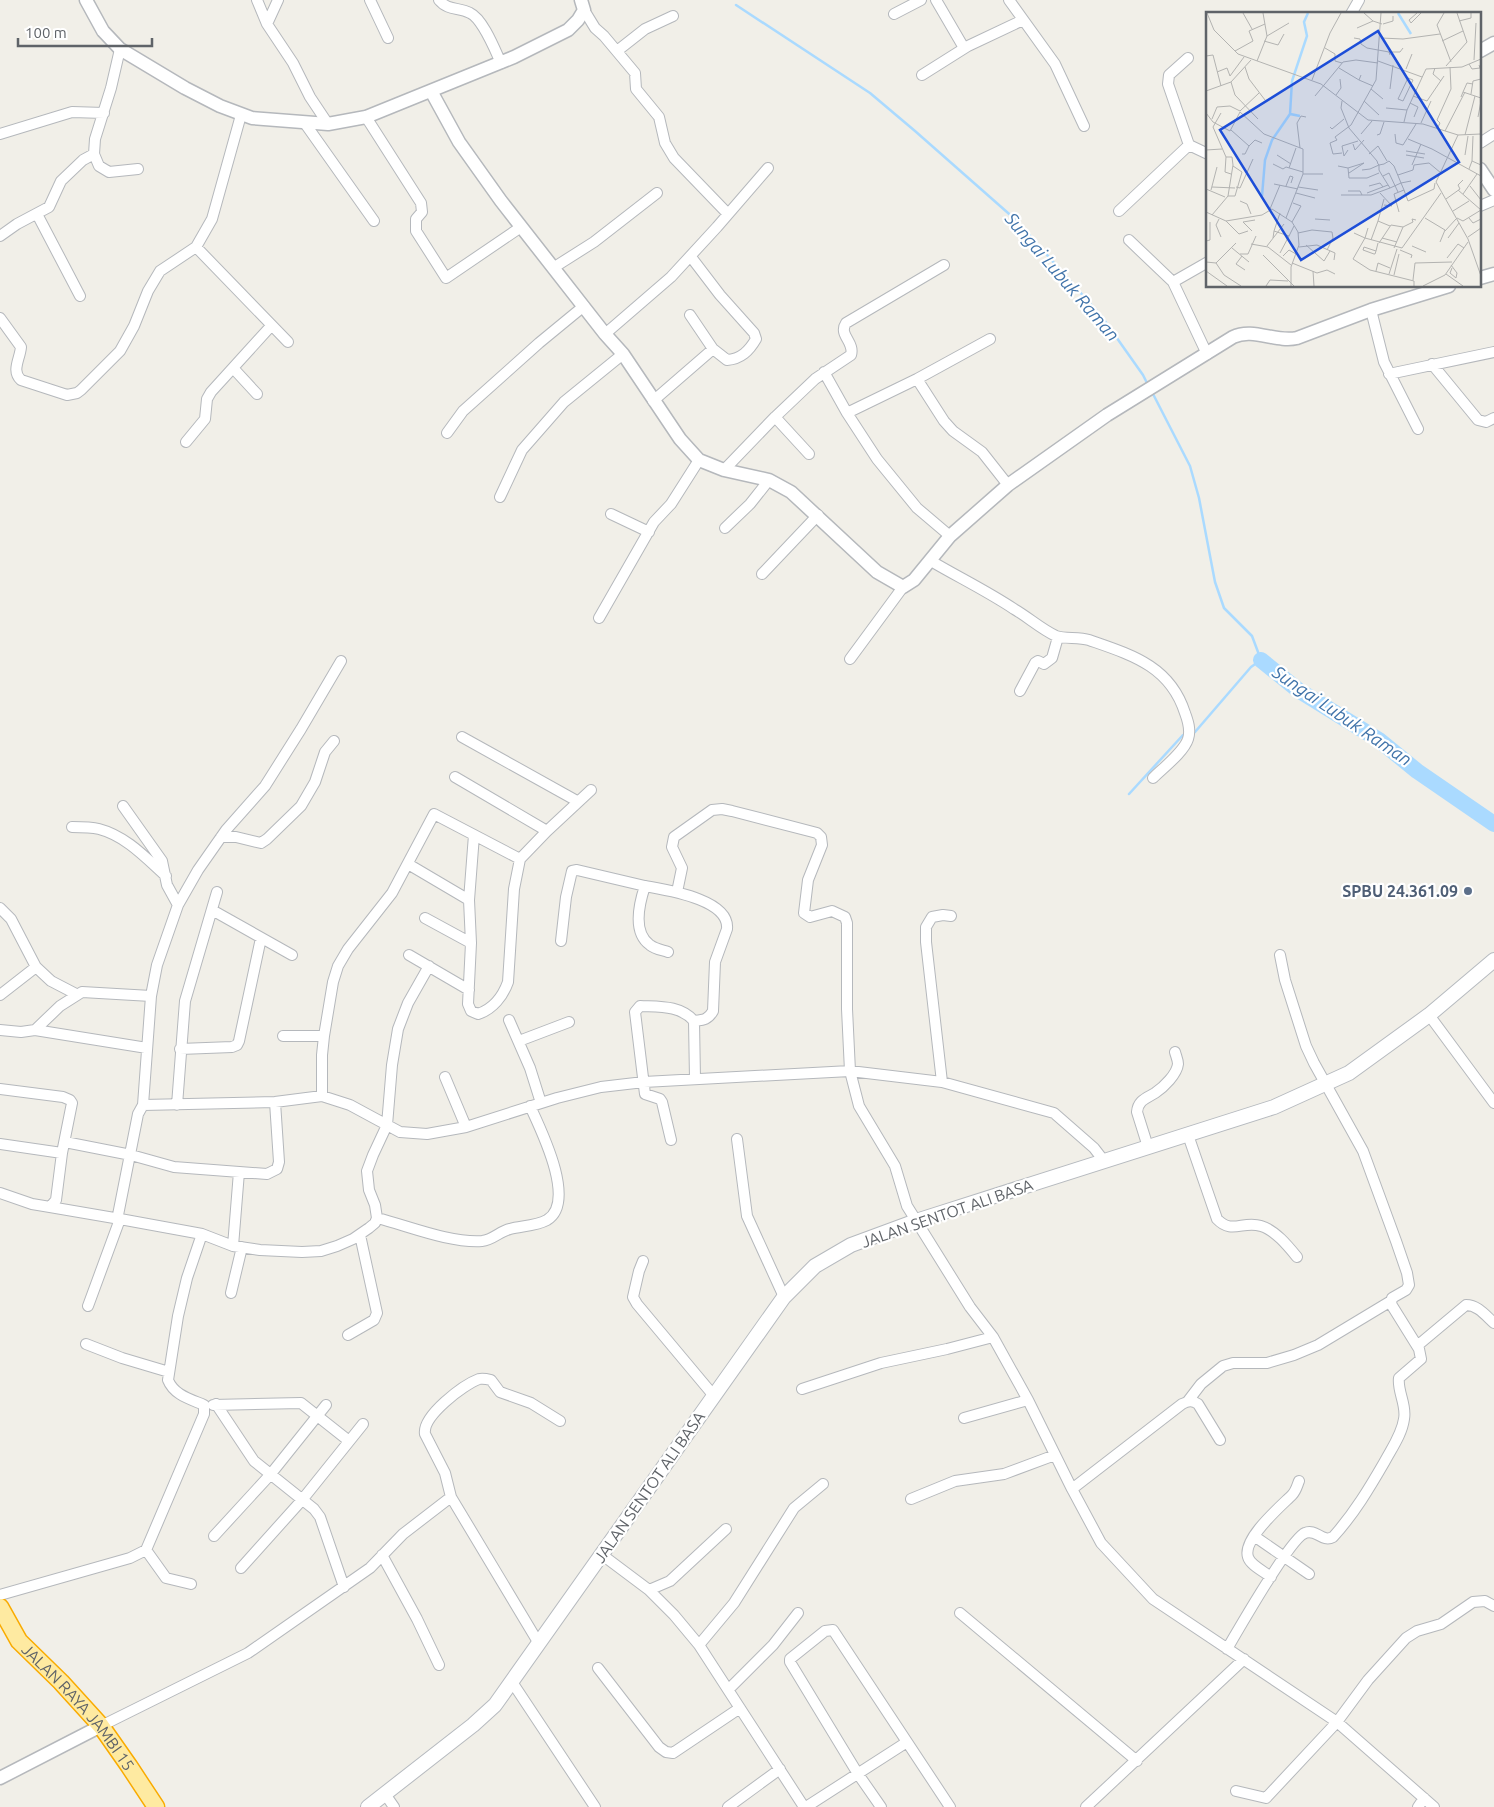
<svg xmlns="http://www.w3.org/2000/svg" width="1494" height="1807" font-family="Ubuntu,sans-serif">
	<style>
		.lines { fill: none; stroke-linecap: round; stroke-linejoin: round }
		.stream { stroke: #aadaff; stroke-width: 2.5 }
		.river { stroke: #aadaff; stroke-width: 16 }
		.minor-casing { stroke: #b5b8bc; stroke-width: 12 }
		.tertiary-casing { stroke: #b5b8bc; stroke-width: 15 }
		.secondary-casing { stroke: #b6babf; stroke-width: 16 }
		.trunk-casing { stroke: #f9ab00; stroke-width: 19 }
		.minor { stroke: #fff; stroke-width: 10 }
		.tertiary { stroke: #fff; stroke-width: 12 }
		.secondary { stroke: #fff; stroke-width: 14 }
		.trunk { stroke: #feeaa1; stroke-width: 16 }
		.service-dot { fill: #5c6f8a; stroke: #fff; stroke-width: 2 }
		.labels { text-anchor: middle; stroke-width: 4.5; stroke-linejoin: round; paint-order: stroke }
		.service-label { font-size: 16px; font-weight: bold; fill: #4e5e75; stroke: #fff; text-anchor: end }
		.street-label { font-size: 16px; fill: #5f6368; stroke: #fff }
		.water-label { font-size: 18px; font-style: italic; fill: #4174aa; stroke: #fff }
		.inset-river { fill: none; stroke: #aadaff; stroke-width: 2.5 }
		.inset-road { fill: none; stroke: #b3b3b1; stroke-width: 1 }
		.view { fill: #1d4ed8; fill-opacity: 0.15; stroke: #1d4ed8; stroke-width: 2.5 }
		.inset-edge { fill: none; stroke: #5f6368; stroke-width: 2.5 }
	</style>
	<rect width="100%" height="100%" fill="#f1efe8"/>
	<g class="lines">
		<!-- stream -->
		<path class="stream" d="M736,5L870,93L915,131L1016,220L1102,317L1143,375L1148,385
			M1152,392L1190,466L1199,498L1215,582L1224,608L1252,636L1261,660L1251,667L1195,732
			M1129,794L1183,735"/>
		<!-- river -->
		<path class="river" d="M1261,660L1298,690L1379,740L1417,771L1494,824"/>
		<!-- minor casing -->
		<g class="minor-casing">
			<path id="minor" d="M257,0L267,24
				M278,0L267,24L293,63L310,97L328,124
				M370,0L388,38
				M439,0C448,11 459,7 470,13C483,19 495,50 501,63
				M936,0L964,48
				M1009,0L1055,64L1084,126
				M584,10L595,28L604,36L635,73L636,89L659,117L665,143L674,158L728,214
				M894,14L921,0
				M1351,14L1359,0
				M120,49L111,88L95,139L94,154L99,166L109,172L138,169
				M617,51L645,29L673,16
				M1188,58L1169,75L1168,84L1189,145L1208,154
				M922,75L968,46L1023,20
				M366,117L421,203L422,212L416,219V231L446,278L521,227
				M304,122L374,221
				M0,134L72,112L104,113
				M1480,143L1494,134
				M1480,206L1494,200
				M1119,211L1189,145
				M37,214L80,296
				M0,236L17,224L49,207L61,181L83,160L94,154
				M1129,240L1173,282L1207,354
				M196,247L288,342
				M553,268L594,242L657,193
				M1173,282L1208,262
				M1371,310L1384,362L1418,429
				M690,315L713,349L727,360C741,359 749,351 756,339L754,333L720,295L691,257
				M0,318L21,347C20,359 11,371 21,380L67,395L77,393L81,390L120,351L134,326L148,291L160,271L196,247L212,219L241,115
				M605,334L671,277L717,227L768,168
				M1432,364L1478,420L1486,422L1494,418
				M233,368L257,394
				M824,372L847,413L877,459L917,508L950,536
				M1389,374L1494,352
				M917,379L944,421L953,431L982,452L1008,485
				M653,401L713,349
				M847,413L917,379L990,339
				M775,417L809,454
				M447,433L463,411L539,343L584,306
				M186,442L205,419L207,399L211,392L271,326
				M724,470L775,417L815,379L851,355C855,342 838,335 846,323L944,265
				M500,497L522,450L564,402L623,354
				M611,514L649,532
				M725,528L750,504L769,480
				M931,561C958,577 987,591 1014,609C1028,617 1041,629 1056,636C1064,639 1079,637 1089,640C1132,655 1170,666 1185,713C1188,721 1191,730 1188,739C1184,752 1163,768 1153,778
				M762,574L818,515
				M599,618L654,522L671,504L699,460
				M850,659L903,587
				M1020,691L1035,663L1038,661L1044,664L1052,658L1058,637
				M462,737L577,801
				M455,777L547,831
				M123,806L162,861L167,885L178,905
				M72,827C81,827 91,827 99,829C126,836 146,858 166,876
				M474,835L469,900L471,943L468,1004L471,1011L478,1014C493,1009 503,996 508,982L514,889L520,859L547,831L591,790
				M221,837H236L261,843L267,839L301,806L315,782L325,752L334,741
				M408,864L469,900
				M677,892L682,868L672,847L674,837L712,810L722,809L732,811L817,833L821,837L822,845L808,880L804,913L810,917L832,911L845,917L847,923V1009L850,1071L859,1106L895,1166L907,1206L970,1307L993,1337L1028,1400L1072,1489L1101,1543L1153,1599L1337,1722L1434,1807
				M0,908L11,919L36,967L51,981L76,994
				M212,910L292,955
				M425,918L471,943
				M561,941L566,897L572,871L577,870L645,886
				M668,952C662,950 655,949 650,945C632,932 639,904 645,886C666,890 730,899 727,929L715,962L713,1011C708,1020 703,1020 694,1021L695,1079
				M409,955L469,990
				M429,966L408,1003L398,1029L392,1065L387,1125L373,1155L367,1171L369,1190L375,1205L377,1218L375,1223L369,1228L353,1239L337,1246L321,1251L302,1252L260,1250L233,1246L202,1234L120,1219L118,1215L138,1114L143,1105L275,1102L322,1096L350,1105L400,1132L427,1134L466,1127L557,1098L601,1087L644,1082L850,1071L942,1082L1054,1113L1094,1148L1104,1161
				M0,995L36,967
				M1429,1015L1494,1103
				M509,1020L530,1068L541,1103
				M0,1030L21,1032L35,1030L60,1006L82,992L151,996
				M35,1030L147,1048
				M283,1036H324
				M519,1041L569,1022
				M180,1049L232,1047L237,1045L239,1041L261,938
				M445,1077L466,1127
				M942,1082L926,942V927L932,917L943,915L951,916
				M0,1089L63,1097L70,1100L72,1103L62,1153L56,1200L50,1207L32,1204L0,1193
				M322,1096V1055L324,1036L333,982L338,966L348,949L392,893L434,814L520,859
				M143,1105L151,996L157,965L178,905L198,870L226,830L265,786L301,729L341,661
				M177,1105L185,1001L217,892
				M1188,1135L1217,1219C1232,1235 1243,1220 1261,1226C1275,1230 1288,1246 1297,1257
				M737,1139L747,1216L784,1297
				M671,1140L662,1102L660,1099L645,1094L635,1012L640,1006C659,1007 680,1005 694,1021
				M65,1142L131,1155L174,1167L267,1174L277,1169L279,1162L275,1102
				M0,1144L62,1153
				M1148,1147L1137,1112C1138,1100 1147,1098 1155,1093C1164,1087 1177,1074 1178,1064C1178,1060 1176,1056 1175,1052
				M50,1207L120,1219L88,1306
				M377,1218C409,1226 449,1243 482,1241C493,1240 500,1231 510,1229C521,1226 536,1226 547,1220C577,1202 541,1130 530,1106
				M233,1246L239,1172
				M643,1261L639,1271L633,1297L637,1304L714,1396
				M231,1293L242,1247
				M348,1335L374,1320L377,1313L360,1235
				M86,1344L122,1358L169,1372
				M1417,1346L1466,1305C1478,1305 1486,1316 1494,1323
				M802,1389L881,1363L947,1349L993,1337
				M1188,1401L1201,1384L1223,1366L1233,1363H1267L1294,1355L1318,1345L1391,1301
				M216,1404L254,1461L314,1509L320,1517L344,1587
				M213,1405L301,1403L349,1441
				M964,1418L1028,1400
				M1072,1489L1182,1404C1188,1401 1192,1400 1198,1404L1220,1440
				M911,1499L955,1481L1004,1474L1055,1455
				M214,1536L270,1475L326,1405
				M1254,1536L1309,1574
				M146,1550L166,1578L191,1584
				M601,1554L649,1590L674,1615L699,1645L804,1807
				M382,1555L417,1619L439,1665
				M241,1568L302,1500L363,1424
				M1271,1577C1265,1572 1250,1565 1248,1557C1242,1539 1281,1506 1292,1495C1296,1491 1297,1486 1299,1481
				M649,1590L670,1581L726,1529
				M0,1595L130,1558L146,1550L204,1414V1405C190,1399 174,1395 168,1380L178,1316L187,1278L202,1234
				M960,1613L1137,1761
				M538,1642L451,1497L445,1473L425,1434C422,1416 463,1385 479,1379C483,1378 487,1379 491,1380L500,1392L531,1403L560,1421
				M699,1645L734,1603L794,1508L823,1484
				M1227,1649C1238,1630 1291,1538 1305,1533C1316,1528 1322,1543 1333,1537C1354,1514 1370,1487 1385,1461C1392,1448 1402,1434 1404,1419C1407,1405 1397,1391 1399,1378L1421,1359L1419,1349L1391,1304L1392,1298L1406,1290L1409,1285L1407,1273L1396,1241L1363,1151L1314,1063L1306,1046L1285,980L1280,955
				M598,1668L659,1747L666,1752L673,1753L740,1708
				M512,1682L595,1807
				M729,1689L773,1645L798,1613
				M101,1726L248,1653L370,1568L403,1534L451,1497
				M1236,1791L1266,1798L1337,1722L1368,1680L1406,1638L1417,1631L1441,1624L1473,1602L1485,1601L1494,1606
				M385,1794L394,1807
				M728,1807L780,1769
				M806,1807L907,1742
				M881,1807L858,1774L790,1662V1659L825,1631L833,1630L950,1807
				M1086,1807L1244,1659
				M1418,1807L1424,1798"/>
		</g>
		<!-- tertiary casing -->
		<g class="tertiary-casing">
			<path id="tertiary" d="M86,0L103,31L120,49L185,88L220,106L252,118L328,124L366,117L514,57L568,30L578,20L584,10L581,0
				M1480,51L1494,43
				M431,91L459,142L501,201L605,334L623,354L680,439L699,460L724,470L769,480L791,492L877,572L903,587L914,580L950,536L1008,485L1107,415L1233,337C1253,327 1276,343 1297,338L1371,310L1449,286
				M1480,169L1494,190
				M1480,278L1494,274
				M0,1778L101,1726"/>
		</g>
		<!-- secondary casing -->
		<g class="secondary-casing">
			<path id="secondary" d="M368,1807L473,1725L495,1705L784,1297L815,1266L851,1245L916,1221L1274,1107L1349,1073L1429,1015L1494,960"/>
		</g>
		<!-- trunk casing -->
		<g class="trunk-casing">
			<g id="trunk">
				<path id="s1" d="M0,1607L19,1641L61,1682L101,1726L129,1766L156,1807"/>
			</g>
		</g>
		<!-- minor -->
		<use href="#minor" class="minor"/>
		<!-- tertiary -->
		<use href="#tertiary" class="tertiary"/>
		<!-- secondary -->
		<use href="#secondary" class="secondary"/>
		<!-- trunk -->
		<use href="#trunk" class="trunk"/>
	</g>
	<!-- markers -->
	<circle class="service-dot" cx="1468" cy="891" r="5"/>
	<g class="labels">
		<!-- service labels -->
		<g class="service-label">
			<text x="1458" y="897">SPBU 24.361.09</text>
		</g>
		<!-- street labels -->
		<g class="street-label">
			<text transform="translate(947 1213) rotate(-19)" y="6">JALAN SENTOT ALI BASA</text>
			<text transform="translate(649 1487) rotate(-55)" y="6">JALAN SENTOT ALI BASA</text>
			<text dy="6" stroke="none"><textPath href="#s1" startOffset="128">JALAN RAYA JAMBI 15</textPath></text>
		</g>
		<!-- water labels -->
		<g class="water-label">
			<text transform="translate(1062 277) rotate(49)" y="6">Sungai Lubuk Raman</text>
			<text transform="translate(1342 716) rotate(34)" y="6">Sungai Lubuk Raman</text>
		</g>
	</g>
	<!-- overview -->
	<g transform="translate(1206 12)">
		<rect width="275" height="275" fill="#f1efe8"/>
		<path class="inset-river" d="M192,1L205,22M84,102L86,69L101,24L98,10L102,1M56,184L59,148L66,128L84,102L94,104"/>
		<path class="inset-road" d="M1,1L8,18L32,42L115,72L162,108L217,112L252,123M37,1L46,17M158,1L167,9L176,12M211,1L203,8L205,11L215,1M238,1L231,13L245,50M253,9L265,6V1M177,12L187,9V4M151,16L167,9M61,24L83,11M148,26L154,27L155,32L161,36L183,40L184,43M175,26L197,27L234,22M58,29L72,33L78,22M236,29L257,19M119,36L129,42V49L136,51M29,39L47,29L43,19L59,12M183,40H194L197,36M0,44L7,43L15,74M268,48L270,11M51,49L61,24L57,1M172,49L216,65M263,52L266,57L274,56L273,53M240,54L261,30L251,1M39,55L43,67L59,88M133,56L153,68M229,56L227,62L235,69M200,57L206,42M11,60L21,56L24,64L38,45M155,63L153,68L167,74M202,66L207,68L197,89L192,87ZM106,68L124,21L135,1M25,70L29,83L52,107M165,77L177,87M184,77L187,53M0,79L25,70L45,48M257,80L261,71L267,72M265,82L267,69L275,67M130,83L135,76L134,67M109,84L137,50L150,48L172,51M207,84L221,89L238,64M255,85L257,80L275,86M136,89L135,96L143,116L171,149L172,152L173,153V158L174,160L184,176L195,171L188,154L183,149L178,152L173,153L164,157L156,158M158,89L173,103M204,91L212,95L208,105M180,96L201,98M0,101L7,110L24,119L34,100L58,122L97,137V162L80,206M272,105L275,89M6,107L11,95L24,94L34,99L53,81M198,110L201,98L220,57L256,55L275,47M215,111L225,89M124,115L126,117L138,107M231,117L234,111L231,108L245,77L244,55M25,118L43,134L39,142H36M239,119L259,80M155,122L166,109M189,122L190,131L197,133L210,112M275,122L252,123L230,170L262,227L275,264M171,123L174,122L178,110M259,123L269,84M202,127L226,137L275,164M147,132L149,138L158,128M43,134L49,128L56,131M94,136L91,111L95,104L100,105M0,138L16,137M142,138L138,144L136,134L152,129M200,139L219,142M136,141L127,142L124,131L131,128L129,125L145,113L170,68L175,1M163,142L172,134L181,149M71,143L85,152M200,143L218,146M259,143L262,124M20,145L19,160L25,162M266,149L267,124M67,152L77,157L80,155L97,160M206,153L215,132M132,154L142,156L158,151M83,156L90,136M142,156L143,166H161L173,161M263,157L266,149L275,153M143,161L158,151M97,162H117M192,163L207,158L208,153L223,151L235,161M177,164L183,161L192,180M68,172L92,177M80,174L84,164L87,165L85,171M163,174L174,171L177,175M264,174L275,188M6,175L29,176M30,175L34,176L47,147M92,175L112,178M0,177L19,185M5,178L11,155M198,178L195,171L205,169M142,179H154L156,183M90,181L109,186M161,181L182,173M174,181L186,194L178,193M257,182L271,162M135,183H165L184,176M22,184H29L36,160L27,154M240,187L254,177L252,173L257,168M34,189L41,192L45,202M64,197L74,173M247,199L263,189M0,200L20,209L56,203L66,197L86,210L92,220L93,233L85,255V274M193,200L188,182L198,178L202,189L228,177L229,171M6,203L22,184L27,153L26,145H20L7,115L15,101M219,206L239,218L234,230M251,206L257,209L275,198L252,178M263,206L267,211L275,207M13,207L10,213L15,225M109,207L124,208M20,209L33,222L42,219M172,209L178,187M86,210L95,194L87,191M46,219L37,210L49,208M68,219L74,201M239,219L250,207M92,221L106,218L126,220L127,226L121,238M148,221L159,226L162,216M262,225L275,216M67,226L68,219L83,224L88,214M176,226L191,230M242,226L253,211M165,228L172,209L184,214M0,229L4,228V210M173,231L185,213L197,215L207,210L206,207L210,208M45,232L62,235L85,253M100,233L118,249L124,239M61,234L78,212M206,234L220,240M93,235L111,233L129,241L128,248M26,236L43,250M188,236L197,215M194,238L206,243L205,246M170,239L158,235L157,238L168,242H169L170,239L172,231M74,241L83,224M34,242H42L50,224M57,243L88,274M36,244L30,252L39,258M77,244L83,238L90,242M241,246L252,232L258,236M0,250L10,251L18,263L35,274M10,251L30,231M86,251L111,261L121,258L129,262M245,253L251,261L250,266L244,261L246,256M0,259L21,274M107,259L108,274M170,259L172,251L184,256M183,262L191,237M240,262L257,274M188,263L193,242M207,268L209,251L246,250M60,274L64,268L82,269M208,274V269L164,258L147,247L159,226L196,236L235,181M217,274L239,263L262,230"/>
		<path class="view" d="M172,19L253,150L95,248L14,118Z"/>
		<rect width="275" height="275" class="inset-edge"/>
	</g>
	<!-- scale -->
	<path d="M18 38v8h134v-8" fill="none" stroke="#5f6368" stroke-width="2.5"/>
	<text x="25" y="38" font-size="15" fill="#5f6368" stroke="#ffffff" stroke-width="4" paint-order="stroke">100 m</text>
</svg>
